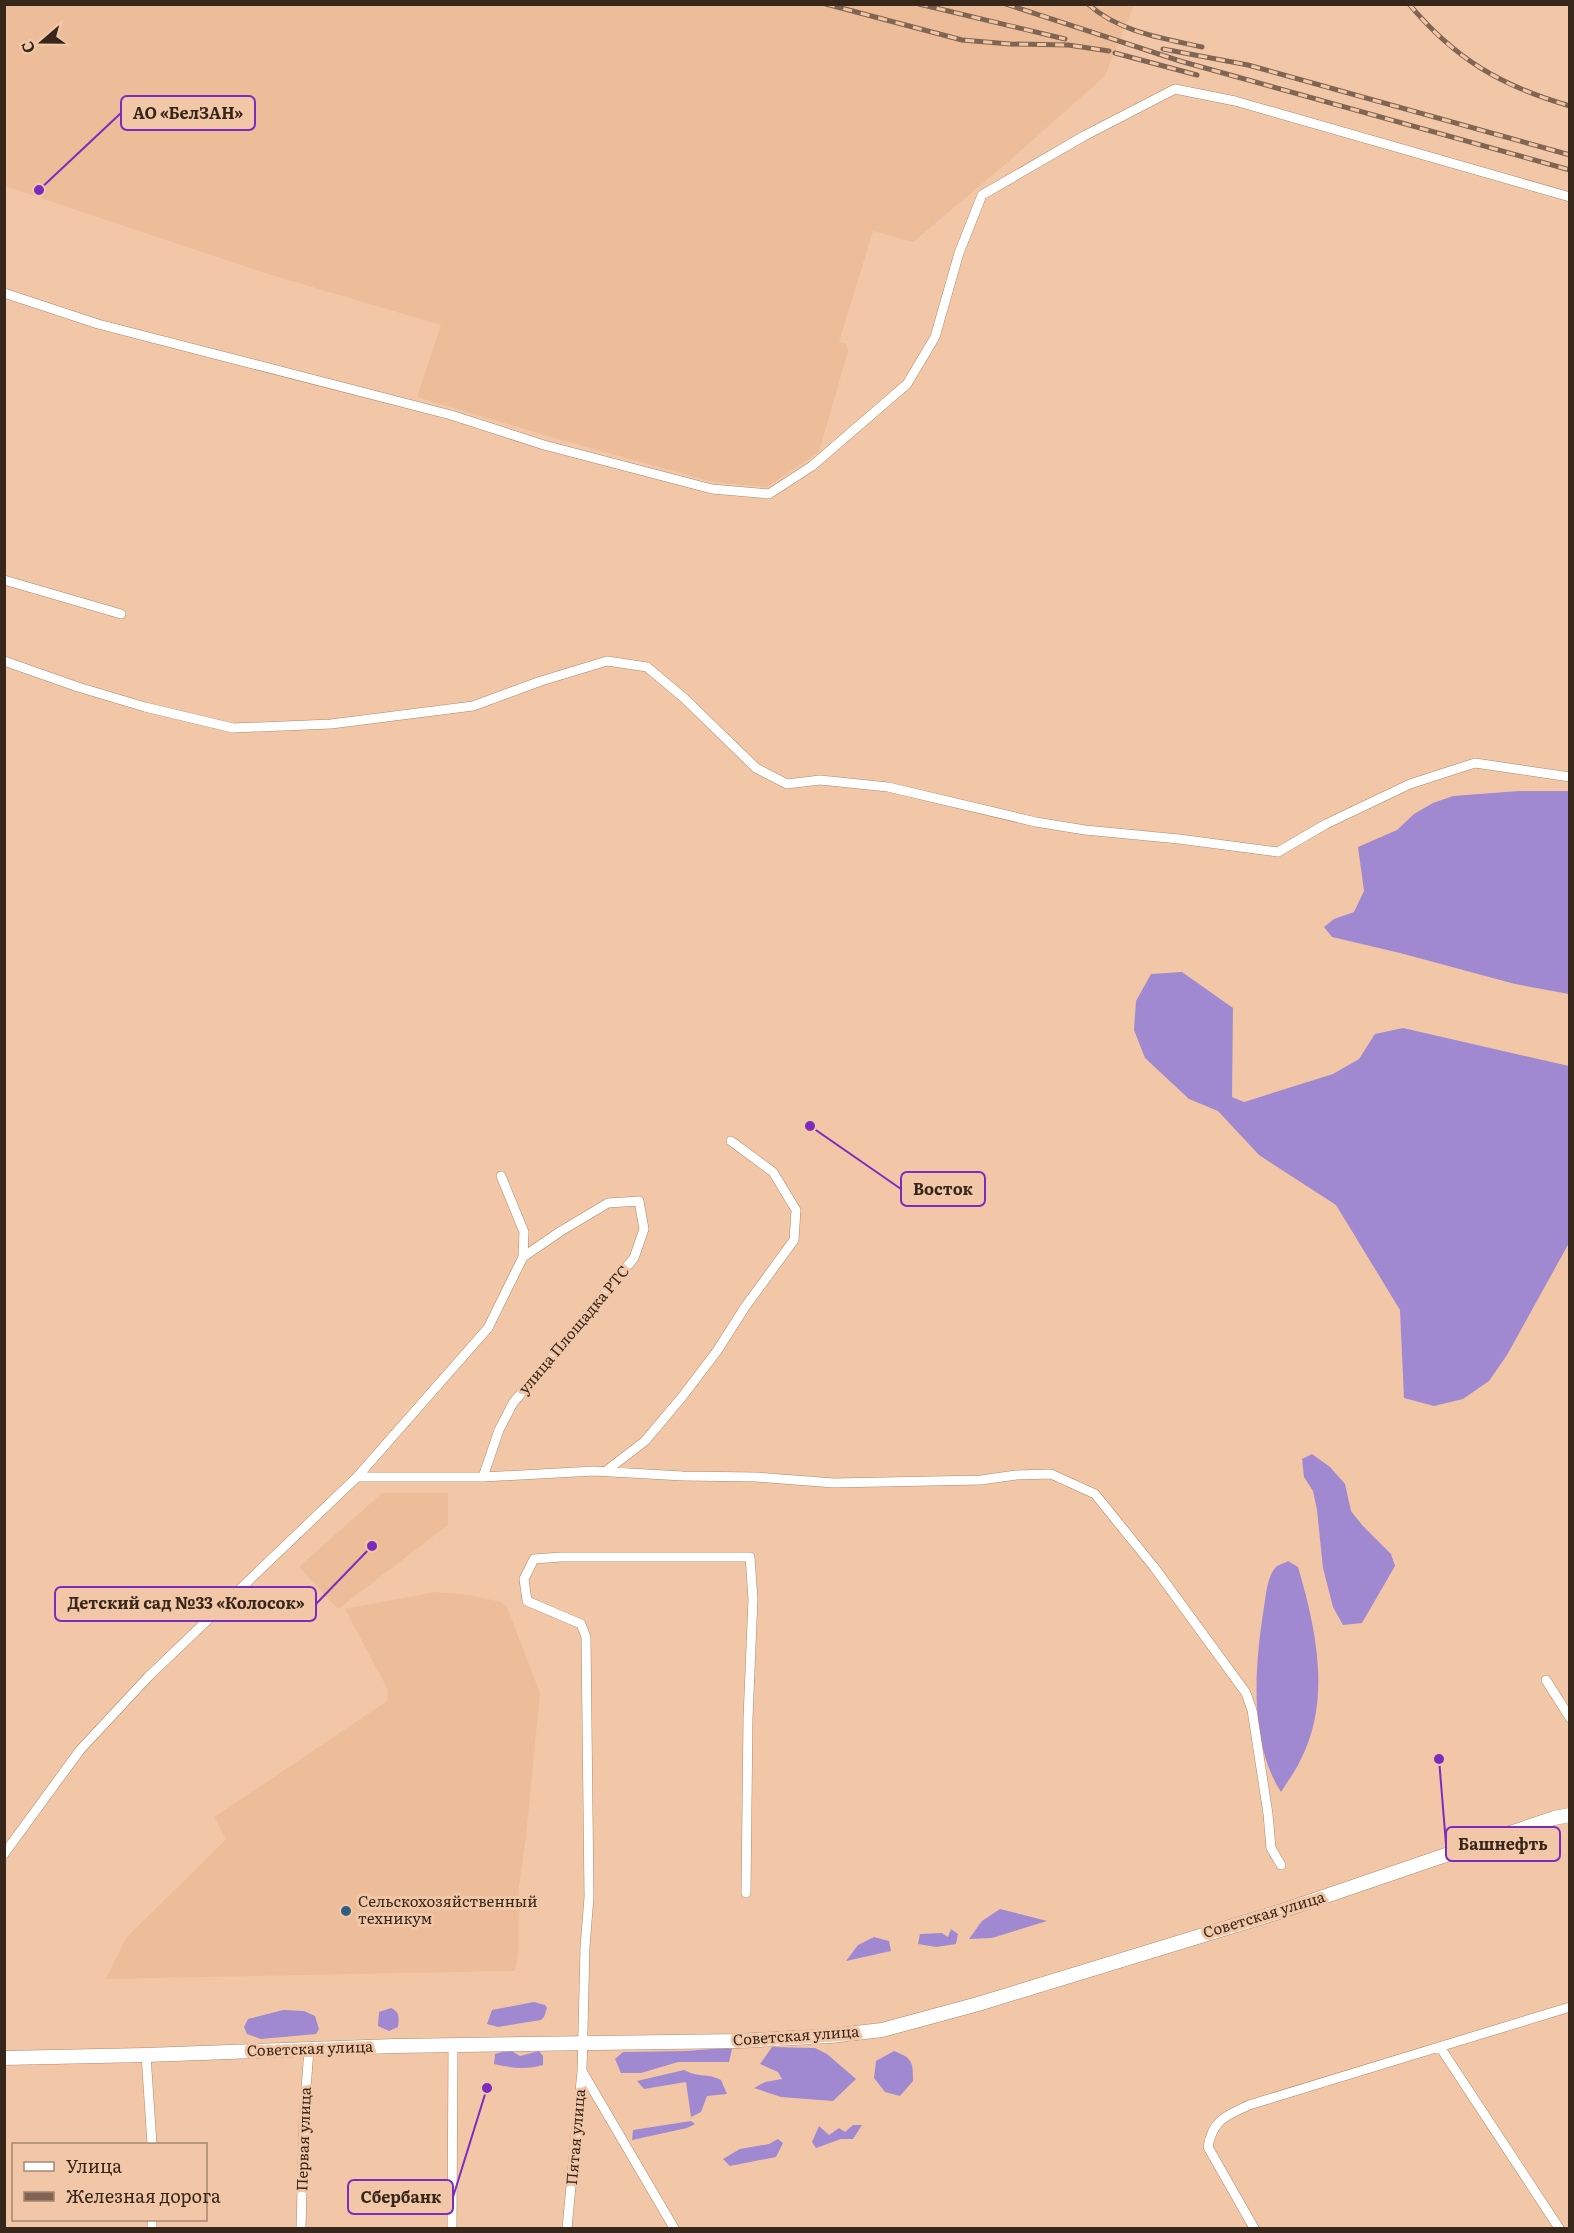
<svg xmlns="http://www.w3.org/2000/svg" width="1574" height="2233" font-family="Literata,serif">
	<style>
		.built { fill: #edbd99 }
		.forest { fill: #a189d1 }
		.lines { fill: none; stroke-linecap: round; stroke-linejoin: round }
		.minor-casing { stroke: #af886a; stroke-width: 10 }
		.secondary-casing { stroke: #af886a; stroke-width: 15 }
		.minor { stroke: #fff; stroke-width: 9 }
		.secondary { stroke: #fff; stroke-width: 14 }
		.rail-casing { stroke: #806652; stroke-width: 5 }
		.rail { stroke: #f1c7a8; stroke-width: 3; stroke-dasharray: 9; stroke-linecap: butt }
		.poi-dot { fill: #2f5f7e; stroke: #f1c7a8; stroke-width: 2 }
		.labels { text-anchor: middle; stroke-width: 6; stroke-linejoin: round; paint-order: stroke }
		.street-label { font-size: 15px; fill: #37271b; stroke: #f1c7a8 }
		.poi-label { font-size: 15px; fill: #37271b; stroke: #f1c7a8; text-anchor: start }
		.leader { fill: none; stroke: #7b2cbf; stroke-width: 2 }
		.callout-dot { fill: #7b2cbf; stroke: #f1c7a8; stroke-width: 2 }
		.callout { fill: #f1c7a8; stroke: #7b2cbf; stroke-width: 2 }
		.callout-label { font-size: 16px; text-anchor: middle; font-weight: bold; fill: #37271b }
	</style>
	<rect width="100%" height="100%" fill="#f1c7a8"/>
	<!-- built -->
	<path class="built" d="M1132,4L1133,7L1105,76L1001,168L913,242L873,231L839,342L847,344L848,351L819,452L767,487L713,482L558,439L417,397L441,325L268,274L5,186V5Z
		M382,1493H448V1525L338,1609L299,1567Z
		M435,1592L470,1595L501,1602L507,1607L540,1693L526,1837L519,1886L518,1953L515,1971L106,1979L126,1938L226,1839L214,1817L387,1701L388,1690L345,1609Z"/>
	<!-- forest -->
	<path class="forest" d="M1519,791H1569V994L1515,984L1400,953L1332,937L1324,927L1334,919L1354,912L1364,891L1358,847L1397,830L1414,814L1433,803L1453,796Z
		M1182,972L1233,1008L1232,1097L1244,1102L1333,1074L1359,1059L1375,1034L1403,1028L1569,1066V1243L1507,1355L1489,1381L1463,1399L1434,1406L1404,1398L1400,1310L1336,1205L1259,1155L1218,1111L1189,1099L1145,1058L1134,1030L1136,1001L1151,974Z
		M1312,1454L1330,1467L1345,1484L1351,1511L1362,1525L1391,1554L1395,1566L1362,1623L1343,1625L1333,1607L1323,1568L1317,1510L1313,1491L1304,1477L1302,1459Z
		M1288,1561L1298,1567C1316,1628 1332,1700 1300,1761C1295,1772 1287,1782 1281,1792C1248,1741 1255,1664 1264,1607C1266,1596 1267,1576 1276,1567C1278,1565 1285,1563 1288,1561Z
		M1000,1909L1047,1921L992,1938L969,1939L982,1921Z
		M951,1929L958,1934L956,1944L936,1947L918,1944L920,1934L942,1933L948,1937Z
		M874,1937L889,1941L891,1951L846,1961L858,1945Z
		M534,2002L545,2005L547,2008L544,2017L541,2020L498,2027L487,2024L492,2010Z
		M391,2008C400,2012 399,2018 398,2027L389,2031L378,2026L379,2012Z
		M283,2010L304,2011L315,2016L319,2029L316,2034L261,2039L247,2034L244,2027L248,2019Z
		M772,2047L815,2048L827,2054L856,2079L833,2101L781,2097L754,2088L765,2082L782,2079L778,2072L760,2064Z
		M725,2048L732,2049L729,2062H678L641,2073H621L615,2059L623,2052L686,2051Z
		M510,2050L520,2056L539,2051L543,2056V2065C527,2070 511,2068 494,2064L495,2054Z
		M894,2051C912,2058 913,2061 913,2081L900,2096L885,2092L874,2078L876,2061Z
		M684,2070C699,2078 708,2073 721,2080L727,2094L707,2096L701,2112L691,2117L686,2082L644,2089L637,2081Z
		M691,2121L695,2124L687,2128L632,2140L633,2130Z
		M853,2125H862L853,2139H841L816,2148L812,2142L819,2126L829,2135L839,2128L845,2132Z
		M778,2139L783,2143L776,2157L730,2166L723,2159L740,2149L769,2144Z"/>
	<g class="lines">
		<!-- minor casing -->
		<g class="minor-casing">
			<path id="minor" d="M4,293L98,324L451,415L544,445L712,489L769,494L812,466L907,384L935,337L959,253L982,195L1084,136L1175,89L1235,101L1570,197
				M4,580L121,614
				M4,661L78,687L145,707L233,728L331,724L473,706L541,681L607,661L647,667L684,698L756,768L787,784L820,780L888,787L1036,822L1085,830L1179,839L1278,852L1326,824L1410,784L1475,763L1570,777
				M606,1471L645,1441L682,1397L717,1351L745,1307L794,1240L796,1210L773,1172L731,1141
				M357,1477H483L594,1471L683,1476L756,1477L834,1483L981,1480L1016,1475L1051,1474L1095,1494L1154,1567L1246,1693L1252,1710L1268,1814L1271,1848L1281,1865
				M483,1477L499,1430L513,1403L634,1258L644,1229L639,1201L608,1203L561,1231L523,1257
				M1546,1680L1570,1718
				M4,1854L80,1750L148,1677L357,1477L488,1328L523,1257L524,1232L501,1176
				M1440,2047L1559,2228
				M146,2055L152,2144
				M582,2071L674,2228
				M152,2228V2220
				M301,2228L304,2115L309,2049
				M452,2228L453,2046
				M567,2228L582,2071L585,1947L589,1897L586,1637L581,1624L527,1601L524,1579L534,1559L561,1557H750L753,1599L748,1718L746,1893
				M1254,2228L1208,2147C1213,2119 1226,2116 1249,2105L1570,2007"/>
		</g>
		<!-- secondary casing -->
		<g class="secondary-casing">
			<path id="secondary" d="M4,2058L146,2055L395,2046L739,2041L830,2036L882,2030L978,2004L1279,1912L1554,1818L1570,1815"/>
		</g>
		<!-- minor -->
		<use href="#minor" class="minor"/>
		<!-- secondary -->
		<use href="#secondary" class="secondary"/>
		<!-- rail casing -->
		<g class="rail-casing">
			<path id="rail" d="M826,4L962,40L1010,44L1068,45L1109,51
				M919,4L1065,39
				M1006,4L1180,61L1570,170
				M1088,4C1119,32 1162,38 1202,47
				M1409,4C1455,59 1501,86 1570,106
				M1163,49L1248,65L1570,155
				M1115,53L1197,75"/>
		</g>
		<!-- rail -->
		<use href="#rail" class="rail"/>
	</g>
	<!-- markers -->
	<circle class="poi-dot" cx="346" cy="1911" r="6"/>
	<g class="labels">
		<!-- street labels -->
		<g class="street-label">
			<text transform="translate(574 1330) rotate(-50)" y="5">улица Площадка РТС</text>
			<text transform="translate(1264 1915) rotate(-17)" y="5">Советская улица</text>
			<text transform="translate(796 2036) rotate(-4)" y="5">Советская улица</text>
			<text transform="translate(310 2049) rotate(-2)" y="5">Советская улица</text>
			<text transform="translate(576 2137) rotate(-85)" y="5">Пятая улица</text>
			<text transform="translate(304 2139) rotate(-88)" y="5">Первая улица</text>
		</g>
		<!-- poi labels -->
		<g class="poi-label">
			<text x="358" y="1907">Сельскохозяйственный<tspan x="358" dy="17">техникум</tspan></text>
		</g>
	</g>
	<!-- callouts -->
	<path class="leader" d="M39 190L121 113M810 1126L901 1189M372 1546L316 1604M1439 1759L1446 1844M487 2088L453 2197"/>
	<g class="callout-dot">
		<circle cx="39" cy="190" r="6"/>
		<circle cx="810" cy="1126" r="6"/>
		<circle cx="372" cy="1546" r="6"/>
		<circle cx="1439" cy="1759" r="6"/>
		<circle cx="487" cy="2088" r="6"/>
	</g>
	<g class="callout">
		<rect x="121" y="96" width="134" height="34" rx="6"/>
		<rect x="901" y="1172" width="84" height="34" rx="6"/>
		<rect x="55" y="1587" width="261" height="34" rx="6"/>
		<rect x="1446" y="1827" width="114" height="34" rx="6"/>
		<rect x="348" y="2180" width="105" height="34" rx="6"/>
	</g>
	<g class="callout-label">
		<text x="188" y="119">АО «БелЗАН»</text>
		<text x="943" y="1195">Восток</text>
		<text x="186" y="1609">Детский сад №33 «Колосок»</text>
		<text x="1503" y="1850">Башнефть</text>
		<text x="401" y="2203">Сбербанк</text>
	</g>
	<!-- border -->
	<rect width="1574" height="2233" fill="none" stroke="#37271b" stroke-width="12"/>
	<!-- legend -->
	<rect x="12" y="2143" width="195" height="78" fill="#f1c7a8" stroke="#a78770" stroke-width="1.5"/>
	<rect x="24" y="2162" width="30" height="9" fill="#ffffff" stroke="#a78770" stroke-width="1.5"/>
	<text x="66" y="2173" font-size="18" fill="#37271b">Улица</text>
	<rect x="24" y="2192" width="30" height="9" fill="#806652" stroke="#a78770" stroke-width="1.5"/>
	<text x="66" y="2203" font-size="18" fill="#37271b">Железная дорога</text>
	<!-- north arrow -->
	<g transform="translate(42 42) rotate(250)" stroke="#f1c7a8" stroke-width="4.5" paint-order="stroke">
	<path d="M0-4.5L10 22L0 15L-10 22Z" fill="#37271b"/>
	<text y="-9" font-size="16" font-weight="bold" text-anchor="middle" fill="#37271b">С</text>
	</g>
</svg>
